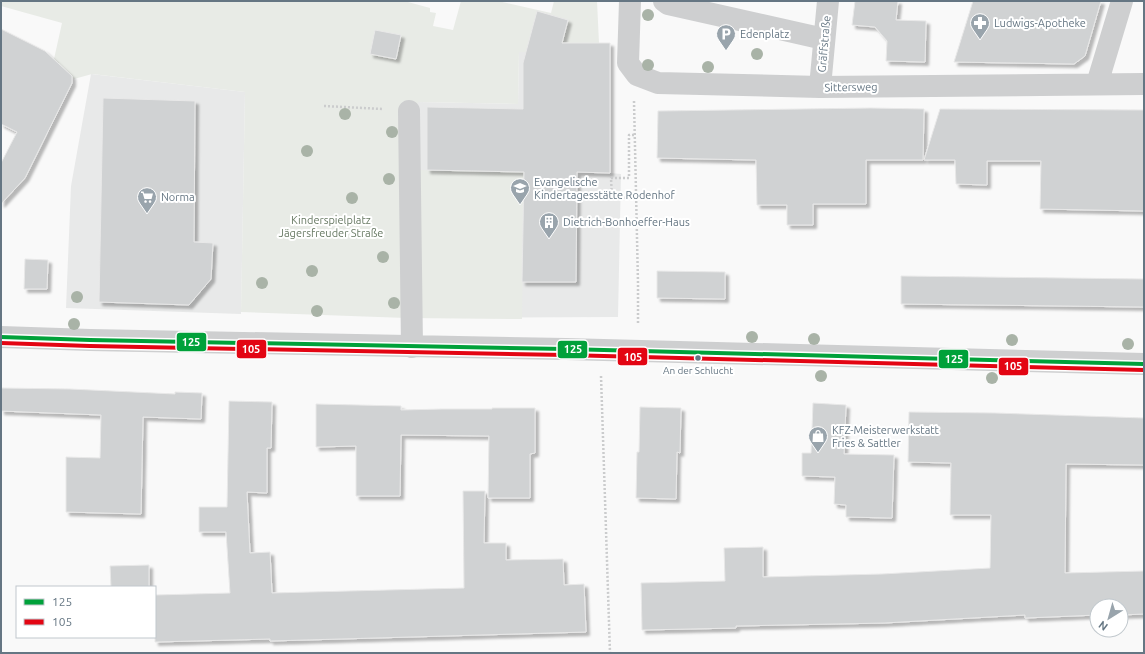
<svg xmlns="http://www.w3.org/2000/svg" width="1145" height="654" font-family="Ubuntu,sans-serif">
	<style>
		.built { fill: #e8e9e9 }
		.green { fill: #e8ebe6 }
		.building { fill: #d0d2d3; stroke: #e8e8e8; filter: url(#shadow) }
		.lines { fill: none; stroke-linecap: round; stroke-linejoin: round }
		.path { stroke: #cbcccd; stroke-width: 2.5; stroke-dasharray: 2 2; stroke-linecap: butt }
		.minor { stroke: #cecfd0; stroke-width: 22 }
		.bus-1-casing { stroke: #fff; stroke-width: 7 }
		.bus-2-casing { stroke: #fff; stroke-width: 7 }
		.bus-1 { stroke: #00a13a; stroke-width: 4 }
		.bus-2 { stroke: #e30513; stroke-width: 4 }
		.tree { fill: #a9b3a7 }
		.bus-dot { fill: #657683; stroke: #fff; stroke-width: 1.5 }
		.labels { text-anchor: middle; stroke-width: 4; stroke-linejoin: round; paint-order: stroke }
		.bus-label { font-size: 10px; fill: #657683; stroke: #fff }
		.poi-label { font-size: 11px; fill: #657683; stroke: #fff; text-anchor: start }
		.street-label { font-size: 11px; fill: #657683; stroke: #fff }
		.park-label { font-size: 11px; fill: #687a64; stroke: #fff }
		.line-badge { stroke: #fff; stroke-width: 1.5 }
		.badge-label { font-size: 11px; text-anchor: middle; font-weight: bold; fill: #fff }
	</style>
	<defs>
		<filter id="shadow"><feDropShadow dx="3.5" dy="3.5" stdDeviation="1" flood-color="#0004"/></filter>
	</defs>
	<rect width="100%" height="100%" fill="#f9f9f9"/>
	<!-- built -->
	<path class="built" d="M519,52H583L585,109L610,108V173L621,174L618,317L420,318L418,102L518,104Z
		M91,74L245,92L241,314L66,308L71,186Z"/>
	<!-- green -->
	<path class="green" d="M1,1H408V2L430,8V12L436,13L433,26L453,30L461,1H498L551,13L554,1H597L599,43H583V52H519L518,104L418,102L419,170L524,172L522,319L406,318L241,312L245,92L92,74L74,79L54,59L62,23L1,6Z"/>
	<!-- building -->
	<path class="building" d="M855,1H898L896,20L926,21L925,62L886,61L887,41L875,27L852,25Z
		M973,1H1101L1085,56L1074,64L954,62Z
		M537,11L568,20L562,43H610V173L577,172L576,282H522L524,172L427,170V107L523,109V63Z
		M1,29L45,51L72,76V83L25,178L1,204V163L17,132L1,124Z
		M375,30L401,35L396,59L370,54Z
		M103,98L195,101L194,242L213,243L211,279L189,305L99,302Z
		M871,108L924,109L923,160H866V204H813V225H787V205H757L756,160L657,158L658,111Z
		M940,109L1144,110V211L1040,209L1041,161H987V185L956,184L955,160H924Z
		M25,259L48,260L47,289H24Z
		M657,271L725,272V299L657,298Z
		M901,276L1144,279V307L901,304Z
		M1,388L70,389L175,394V392L202,393L201,419L143,417L141,514L66,512V457L100,458L101,415L1,411Z
		M229,401L272,402L271,448H267V493L247,492L250,553L270,552L272,593L464,588L463,491H485L484,543H506V560L563,559L564,585L584,584L586,632L270,641V639L155,642V595L230,593L226,532H199V507H227Z
		M813,403L846,405L844,454L894,455L892,518L846,517V505L834,504L835,477L802,476V453H811Z
		M316,404L401,406V410L442,409H492V408H535V453L530,454V498H488L489,436L401,435L400,496H356V446L316,447Z
		M640,407L681,408L680,453L677,452L676,499L636,498L637,452H639Z
		M909,412L995,413L1144,418V465L1066,464L1065,573L1144,571V614L1121,615V606H1097V615L1025,618V615L884,623L736,626V628L642,630L641,583L725,581L724,548L763,547V577L882,574L990,568L991,515H950L951,463L908,462Z
		M149,565V587H111L110,566Z"/>
	<g class="lines">
		<!-- path -->
		<path class="path" d="M634,101L638,283V324
			M324,106L383,109
			M576,197L636,198
			M612,198L611,178H629V135H635
			M601,376L610,653"/>
		<!-- minor -->
		<path class="minor" d="M630,1L628,63L637,75L658,83L820,87L1144,84
			M664,1L668,4L824,39
			M1097,84L1122,1
			M820,87L828,1
			M409,111L412,347
			M1,337L90,340L566,349L1144,364"/>
		<!-- bus-1 casing -->
		<g class="bus-1-casing">
			<path id="bus-1" d="M1,337L90,340L566,349L1144,364"/>
		</g>
		<!-- bus-2 casing -->
		<g class="bus-2-casing">
			<path id="bus-2" d="M1,343L90,346L566,355L1144,370"/>
		</g>
		<!-- bus-1 -->
		<use href="#bus-1" class="bus-1"/>
		<!-- bus-2 -->
		<use href="#bus-2" class="bus-2"/>
	</g>
	<!-- trees -->
	<g class="tree">
		<circle cx="648" cy="15" r="6"/>
		<circle cx="757" cy="54" r="6"/>
		<circle cx="648" cy="65" r="6"/>
		<circle cx="708" cy="67" r="6"/>
		<circle cx="345" cy="114" r="6"/>
		<circle cx="392" cy="132" r="6"/>
		<circle cx="307" cy="151" r="6"/>
		<circle cx="389" cy="179" r="6"/>
		<circle cx="352" cy="198" r="6"/>
		<circle cx="383" cy="257" r="6"/>
		<circle cx="312" cy="271" r="6"/>
		<circle cx="262" cy="283" r="6"/>
		<circle cx="77" cy="297" r="6"/>
		<circle cx="394" cy="303" r="6"/>
		<circle cx="317" cy="311" r="6"/>
		<circle cx="74" cy="324" r="6"/>
		<circle cx="752" cy="337" r="6"/>
		<circle cx="814" cy="339" r="6"/>
		<circle cx="1012" cy="340" r="6"/>
		<circle cx="1128" cy="344" r="6"/>
		<circle cx="821" cy="376" r="6"/>
		<circle cx="992" cy="378" r="6"/>
	</g>
	<!-- icons -->
	<defs>
		<g id="pharmacy-pin" transform="scale(1)"><path d="M0 17L-7.5 6A9.5 9.5 0 1 1 7.5 6Z" fill="#99a4ac" stroke="#fff"/><path d="M-2-6h4v4h4v4h-4v4h-4v-4h-4v-4h4Z" fill="#fff"/></g>
		<g id="parking-pin" transform="scale(1)"><path d="M0 17L-7.5 6A9.5 9.5 0 1 1 7.5 6Z" fill="#99a4ac" stroke="#fff"/><path d="M-3.5-5.5H1a3.5 3.5 0 0 1 0 7H-1V5.5H-3.5ZM-1-3.4V-.6H.8a1.4 1.4 0 0 0 0-2.8Z" fill="#fff"/></g>
		<g id="school-pin" transform="scale(1)"><path d="M0 17L-7.5 6A9.5 9.5 0 1 1 7.5 6Z" fill="#99a4ac" stroke="#fff"/><path d="M0-5L7-2L0 1L-7-2ZM-4 1L0 2.5L4 1V4Q0 6-4 4Z" fill="#fff"/></g>
		<g id="supermarket-pin" transform="scale(1)"><path d="M0 17L-7.5 6A9.5 9.5 0 1 1 7.5 6Z" fill="#99a4ac" stroke="#fff"/><path d="M-6-5.5h2.5l.6 2H6L4.5 2H-2.5L-4.4-4H-6ZM-1.5 3.2a1.3 1.3 0 1 0 .1 0ZM3 3.2a1.3 1.3 0 1 0 .1 0Z" fill="#fff"/></g>
		<g id="building-pin" transform="scale(1)"><path d="M0 17L-7.5 6A9.5 9.5 0 1 1 7.5 6Z" fill="#99a4ac" stroke="#fff"/><path d="M-4-6H4V6H1V3H-1V6H-4ZM-2.5-4.3h1.7v1.8h-1.7ZM.8-4.3h1.7v1.8H.8ZM-2.5-1h1.7V.8h-1.7ZM.8-1h1.7V.8H.8Z" fill="#fff"/></g>
		<g id="shop-pin" transform="scale(1)"><path d="M0 17L-7.5 6A9.5 9.5 0 1 1 7.5 6Z" fill="#99a4ac" stroke="#fff"/><path d="M-5-2.5h2.3a2.7 3.5 0 0 1 5.4 0H5L5.5 6h-11ZM-1.5-2.5h3a1.5 2.3 0 0 0-3 0Z" fill="#fff"/></g>
	</defs>
	<g fill-rule="evenodd">
		<use href="#pharmacy-pin" x="980" y="23"/>
		<use href="#parking-pin" x="726" y="34"/>
		<use href="#school-pin" x="520" y="188"/>
		<use href="#supermarket-pin" x="147" y="197"/>
		<use href="#building-pin" x="549" y="222"/>
		<use href="#shop-pin" x="818" y="436"/>
	</g>
	<!-- markers -->
	<circle class="bus-dot" cx="698" cy="358" r="3.5"/>
	<g class="labels">
		<!-- bus labels -->
		<g class="bus-label">
			<text x="698" y="374">An der Schlucht</text>
		</g>
		<!-- poi labels -->
		<g class="poi-label">
			<text x="994" y="27">Ludwigs-Apotheke</text>
			<text x="740" y="38">Edenplatz</text>
			<text x="534" y="186">Evangelische<tspan x="534" dy="13">Kindertagesstätte Rodenhof</tspan></text>
			<text x="161" y="201">Norma</text>
			<text x="563" y="226">Dietrich-Bonhoeffer-Haus</text>
			<text x="832" y="434">KFZ-Meisterwerkstatt<tspan x="832" dy="13">Fries &amp; Sattler</tspan></text>
		</g>
		<!-- street labels -->
		<g class="street-label">
			<text transform="translate(824 44) rotate(-85)" y="4">Gräffstraße</text>
			<text transform="translate(851 87) rotate(-1)" y="4">Sittersweg</text>
		</g>
		<!-- park labels -->
		<g class="park-label">
			<text x="331" y="224">Kinderspielplatz<tspan x="331" dy="13">Jägersfreuder Straße</tspan></text>
		</g>
	</g>
	<g class="line-badge">
		<rect x="176" y="332" width="31" height="20" rx="4" fill="#00a13a"/>
		<rect x="236" y="339" width="31" height="20" rx="4" fill="#e30513"/>
		<rect x="557" y="340" width="31" height="19" rx="4" fill="#00a13a"/>
		<rect x="617" y="347" width="31" height="19" rx="4" fill="#e30513"/>
		<rect x="938" y="349" width="31" height="20" rx="4" fill="#00a13a"/>
		<rect x="998" y="357" width="31" height="19" rx="4" fill="#e30513"/>
	</g>
	<g class="badge-label">
		<text x="191" y="346">125</text>
		<text x="251" y="353">105</text>
		<text x="573" y="353">125</text>
		<text x="633" y="361">105</text>
		<text x="954" y="363">125</text>
		<text x="1013" y="370">105</text>
	</g>
	<!-- border -->
	<rect width="1145" height="654" fill="none" stroke="#657683" stroke-width="4"/>
	<!-- legend -->
	<rect x="16" y="586" width="140" height="52" fill="#ffffff" stroke="#c1c8cd"/>
	<rect x="24" y="599" width="20" height="6" fill="#00a13a" stroke="#c1c8cd"/>
	<text x="52" y="606" font-size="12" fill="#657683">125</text>
	<rect x="24" y="619" width="20" height="6" fill="#e30513" stroke="#c1c8cd"/>
	<text x="52" y="626" font-size="12" fill="#657683">105</text>
	<!-- north arrow -->
	<g transform="translate(1109 618) rotate(217)"><circle r="19" fill="#ffffff" stroke="#c1c8cd"/>
	<path d="M0-3L7 15L0 10L-7 15Z" fill="#99a4ac"/>
	<text y="-6" font-size="11" font-weight="bold" text-anchor="middle" fill="#657683">N</text>
	</g>
</svg>
